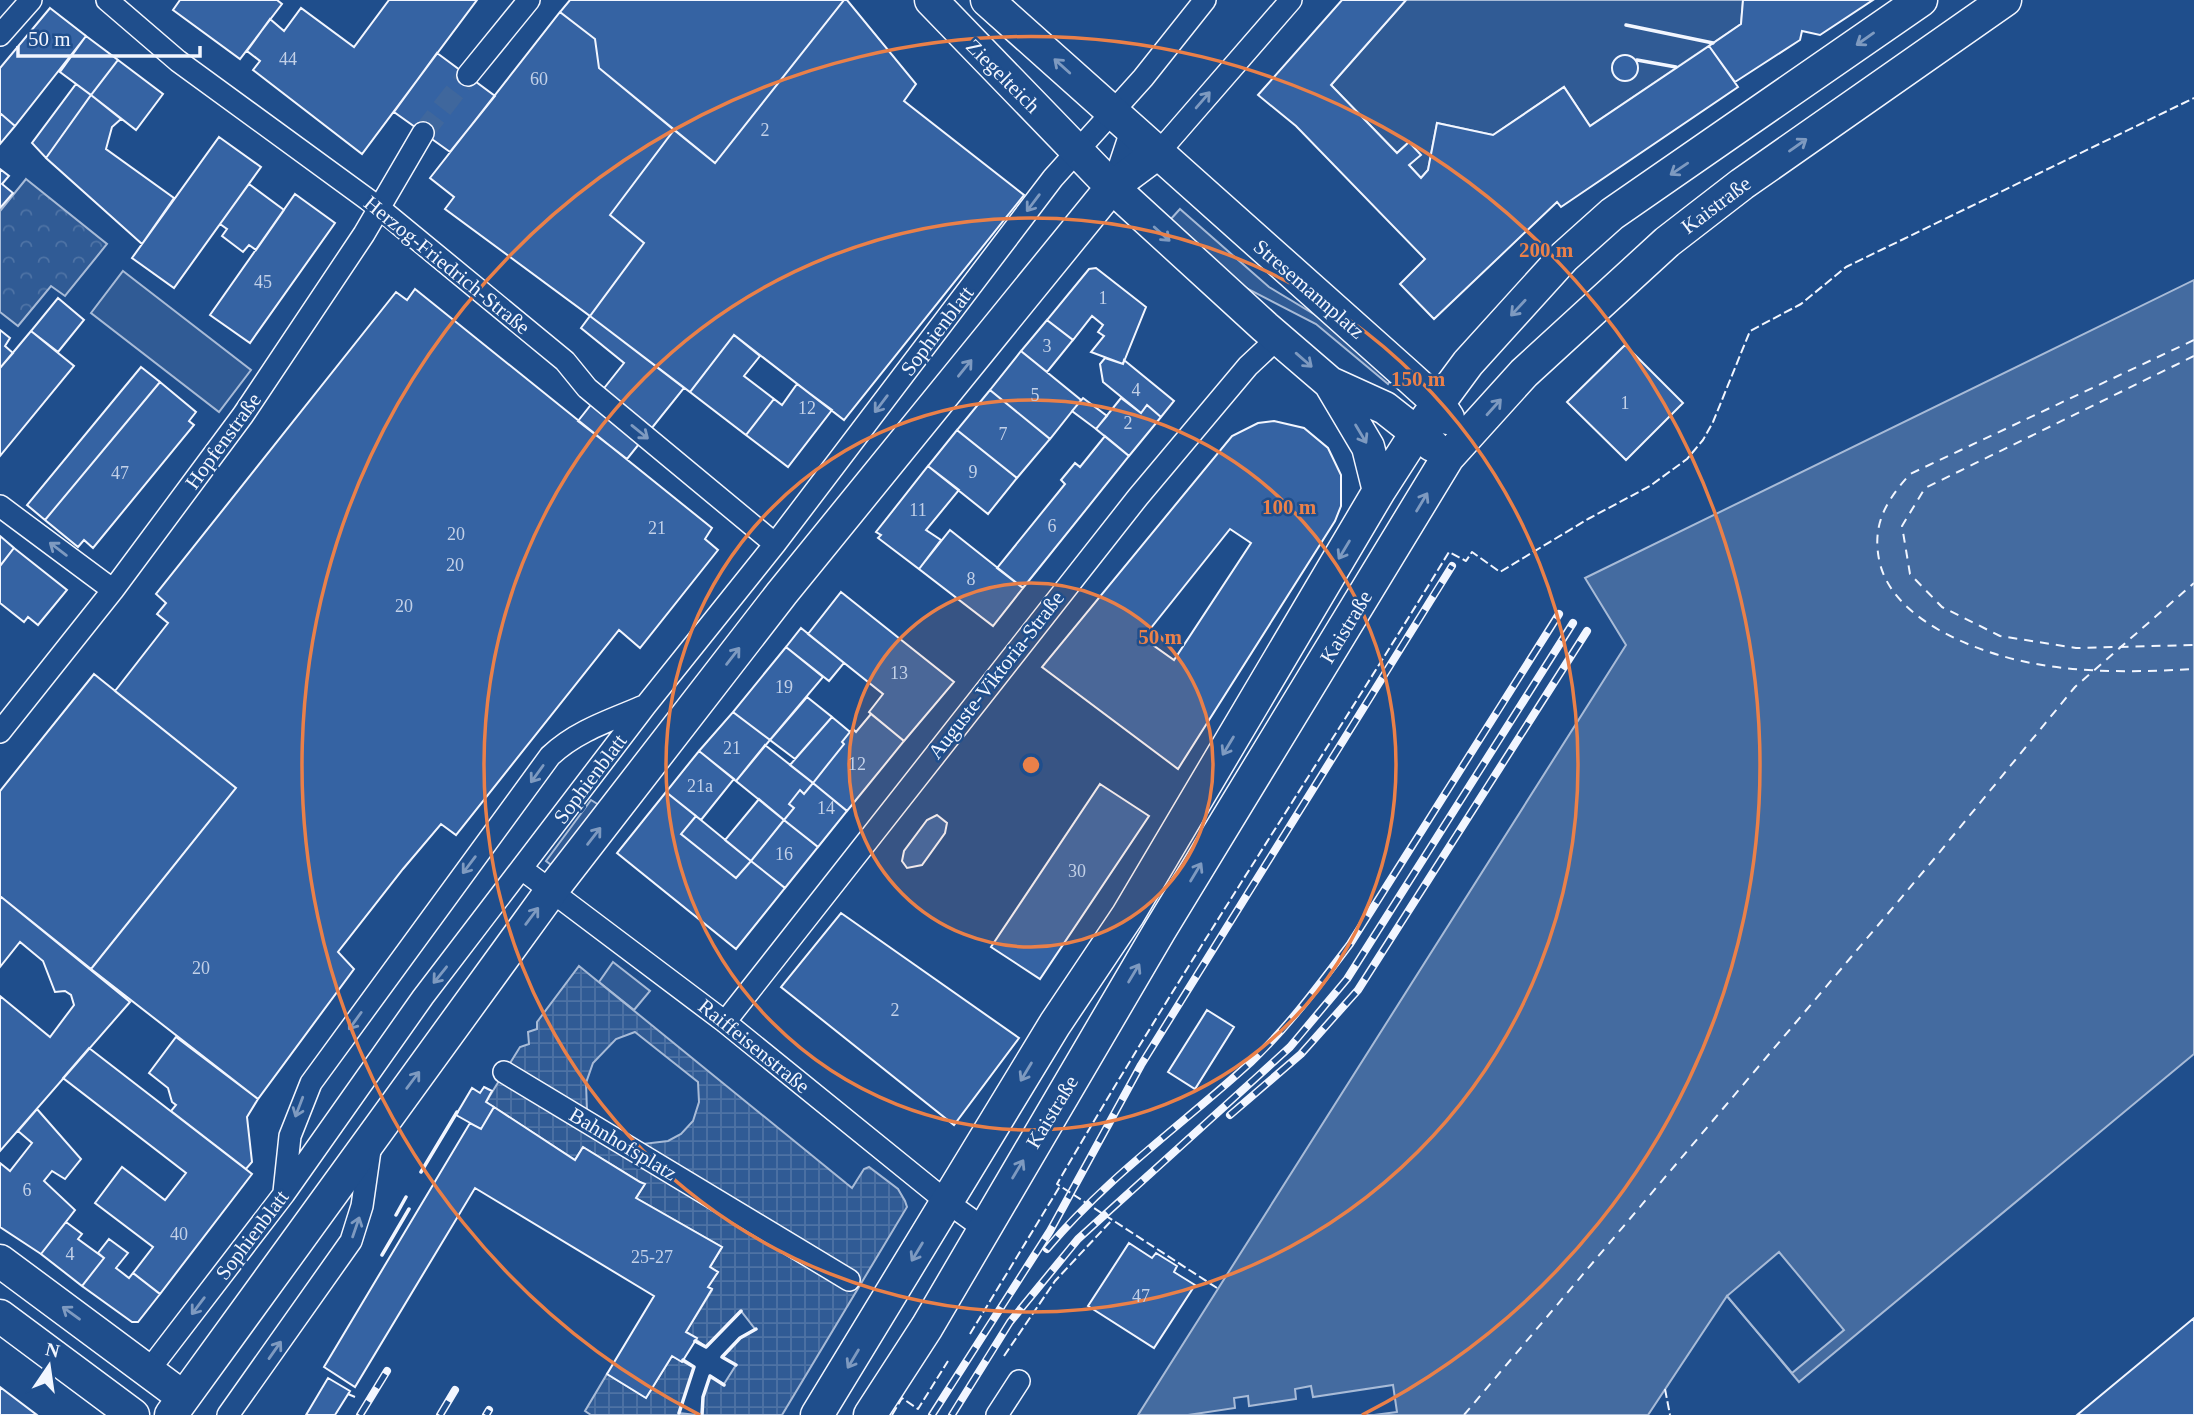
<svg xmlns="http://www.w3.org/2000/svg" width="2194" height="1415" font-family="'Times New Roman',serif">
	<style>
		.built { fill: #305b95; stroke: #a8bbd7; stroke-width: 2 }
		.forest { fill: url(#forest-crowns); stroke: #a8bbd7; stroke-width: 2 }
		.plaza { fill: url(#plaza-grid); stroke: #a8bbd7; stroke-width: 2; fill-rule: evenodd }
		.water { fill: #446ba0; stroke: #a8bbd7; stroke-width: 2 }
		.pier { fill: #1f4e8c; stroke: #a8bbd7; stroke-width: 2 }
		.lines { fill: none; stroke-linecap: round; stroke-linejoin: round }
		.ferry { stroke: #f2f6ff; stroke-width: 2; stroke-dasharray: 9 7; stroke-linecap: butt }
		.building { fill: #3563a3; stroke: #f2f6ff; stroke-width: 2; fill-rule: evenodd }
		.street-tunnel { stroke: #3f679d; stroke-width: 21; stroke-dasharray: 21 10; stroke-linecap: butt }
		.street-casing { stroke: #f2f6ff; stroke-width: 24 }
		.secondary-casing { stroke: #f2f6ff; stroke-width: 35 }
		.street { stroke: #1f4e8c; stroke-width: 21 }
		.secondary { stroke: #1f4e8c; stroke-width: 32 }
		.rail-casing { stroke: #f2f6ff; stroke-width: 8 }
		.rail { stroke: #1f4e8c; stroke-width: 5; stroke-dasharray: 16; stroke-linecap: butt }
		.fence { stroke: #f2f6ff; stroke-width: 2; stroke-dasharray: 9 3.5; stroke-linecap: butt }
		.wall { stroke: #f2f6ff; stroke-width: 3.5 }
		.oneway { stroke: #7e9ac0 }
		.ring { fill: none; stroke: #ea8049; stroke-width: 3.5 }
		.labels { text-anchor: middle; stroke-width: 5; stroke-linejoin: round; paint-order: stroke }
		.number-label { font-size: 18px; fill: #c3d1e8 }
		.street-label { font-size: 21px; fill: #f2f6ff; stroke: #1f4e8c }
		.centre { fill: #ea8049; stroke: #1f4e8c; stroke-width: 3.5 }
		.ring-label { font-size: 21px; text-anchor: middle; font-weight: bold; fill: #ea8049; stroke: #1f4e8c; stroke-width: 5; stroke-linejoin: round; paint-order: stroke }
	</style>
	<defs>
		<pattern id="forest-crowns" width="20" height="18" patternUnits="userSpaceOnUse" patternTransform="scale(1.75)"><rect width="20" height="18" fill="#305b95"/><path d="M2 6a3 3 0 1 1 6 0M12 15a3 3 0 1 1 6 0" fill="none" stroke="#4e73a5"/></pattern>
		<pattern id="plaza-grid" width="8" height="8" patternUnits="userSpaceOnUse" patternTransform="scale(1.75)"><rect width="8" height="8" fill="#305b95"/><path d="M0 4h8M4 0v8" fill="none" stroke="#4e73a5"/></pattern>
	</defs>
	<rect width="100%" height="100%" fill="#1f4e8c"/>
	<!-- built -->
	<path class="built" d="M1406,0H1743L1741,24L1590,126L1564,87L1493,135L1437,123L1428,170L1421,178L1409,165L1420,155L1409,142L1397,153L1331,85Z
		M1180,209L1269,287L1327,322L1392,378L1388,384L1316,324L1244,287L1170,220Z
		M123,271L251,370L219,412L91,313Z
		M591,800L599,805L554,867L546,861Z
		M613,962L650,991L634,1010L599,982Z"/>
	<!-- forest -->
	<path class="forest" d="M26,179L107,244L65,296L51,286L18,326L0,312V211Z"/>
	<!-- plaza -->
	<path class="plaza" d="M579,966L852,1188L864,1169L869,1167L898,1189L905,1201L907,1207L782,1415H702L703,1397L710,1376L724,1384L736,1365L722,1357L740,1338L755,1329L741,1311L706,1347L686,1332L712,1290L708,1287L718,1272L710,1267L722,1247L636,1198L644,1185L640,1182L583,1147L575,1160L486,1102L520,1047L529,1044L528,1032L537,1029V1022ZM635,1032L698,1082L699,1102L693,1121L681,1134L668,1141L643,1144L587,1111L586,1083L593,1063L616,1039Z
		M672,1356L694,1367L679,1413L696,1415H591L585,1411L607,1374L646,1398Z"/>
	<!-- water -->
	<path class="water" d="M2194,280V1054L1799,1382L1727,1296L1648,1415H1138L1626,645L1585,578Z"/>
	<!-- pier -->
	<path class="pier" d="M1779,1252L1844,1330L1792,1373L1727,1296Z
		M1393,1385L1397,1412L1374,1415H1188L1235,1408L1234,1398L1248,1396L1249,1406L1296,1399L1295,1389L1311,1386L1313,1397Z"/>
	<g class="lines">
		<!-- ferry -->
		<path class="ferry" d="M2194,340L1910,474C1885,502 1871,526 1880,564C1888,594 1913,615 1939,630C2018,674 2106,674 2194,669
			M2194,356L1925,488L1902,526L1910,574L1942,607L2000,636L2076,648L2194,645
			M1464,1415L1934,859L2075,687L2194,583"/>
	</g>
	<!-- building -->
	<path class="building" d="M180,0H277L282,4L240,59L173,10Z
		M389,0H477L362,154L253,70L260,61L247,51L270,19L284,31L301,8L354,47Z
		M570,0H844L715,163L599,68L595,39L560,12Z
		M844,0H847L916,84L904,101L1024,195L844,420L734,335L690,392L590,316L644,243L610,215L674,130L715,163Z
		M1342,0H1406L1331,85L1397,153L1409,142L1421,155L1409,165L1421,178L1428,170L1437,123L1493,135L1564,87L1590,126L1709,46L1738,87L1561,207L1557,202L1434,319L1400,284L1425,259L1296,126L1258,95Z
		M1743,0H1873L1820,35L1802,31L1800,40L1735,82L1709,46L1741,24Z
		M50,8L86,36L15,126L0,113V68Z
		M560,12L595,39L599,68L674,130L610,215L644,243L590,316L445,209L454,197L430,178Z
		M86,36L118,60L91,95L60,72Z
		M437,53L495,96L450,152L394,112Z
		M1612 68a13 13 0 1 1 26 0a13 13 0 1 1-26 0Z
		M118,60L163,94L136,130L91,95Z
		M76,84L91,95L46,158L32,143Z
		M91,95L121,119L112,127L106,149L174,198L142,244L46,158Z
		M0,113L15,126L0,144Z
		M219,137L261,167L174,288L132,258Z
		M0,169L9,176L2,184L13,193L0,208Z
		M249,184L284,210L256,250L249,245L243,252L222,236L227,229L220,224Z
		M295,194L335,223L250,343L210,315Z
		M1096,268L1146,307L1123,364L1091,352L1104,336L1098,332L1103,325L1092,316L1073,340L1047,320L1089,269Z
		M415,289L712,528L705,539L718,550L640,648L619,630L456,835L441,824L403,869L338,952L354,969L258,1099L91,969L236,788L115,691L168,623L157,614L166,603L156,594L396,292L407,300Z
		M58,298L84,320L58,352L31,331Z
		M590,316L684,388L627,459L578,421L624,363L581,328Z
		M1047,320L1073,340L1047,372L1021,351Z
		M0,330L10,338L5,346L13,353L0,368Z
		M31,331L74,366L0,456V368Z
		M734,335L760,356L744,376L774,399L746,435L690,392Z
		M1625,345L1683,403L1626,460L1567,402Z
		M1021,351L1081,400L1050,439L990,390Z
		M1105,358L1123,364L1124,360L1174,401L1161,417L1147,405L1141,413L1103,382L1100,364Z
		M141,367L160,382L45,520L27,505Z
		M160,382L196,412L189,421L194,425L93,548L84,540L78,547L45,520Z
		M797,384L832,410L788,467L746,435L774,399L782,405Z
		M990,390L1050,439L1017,478L957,430Z
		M1083,398L1107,416L1096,429L1072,411Z
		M1121,398L1141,413L1147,405L1161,417L1129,456L1096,429Z
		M1274,421L1304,428L1328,448L1341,475V506L1335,521L1178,769L1042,667L1232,436L1258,423ZM1230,529L1251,543L1174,660L1143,638Z
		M957,430L1017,478L988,514L928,466Z
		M1105,436L1129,456L1023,588L997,568L1065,484L1061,480L1075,463L1080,467Z
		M928,466L959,490L926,530L941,540L919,569L878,538L881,535L876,532Z
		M950,530L1023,588L993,626L919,569Z
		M0,536L14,548L0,566Z
		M14,548L67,590L38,625L28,617L24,622L0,603V566Z
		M841,592L954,682L904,741L869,712L883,694L808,634Z
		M801,628L844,663L829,681L786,647Z
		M786,647L823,677L770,740L733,712Z
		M94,674L236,788L91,969L0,896V791Z
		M807,697L832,717L795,759L770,740Z
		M733,712L770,740L736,781L699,751Z
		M871,714L904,741L847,811L813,783L844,744L842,742L850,732L853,729L856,732Z
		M832,717L850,732L842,742L844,744L813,783L790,765Z
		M765,745L813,783L804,794L800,790L789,804L794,808L784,820L736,781Z
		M699,751L734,779L701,820L666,792Z
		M813,783L847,811L818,847L784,820L794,808L789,804L800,790L804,794Z
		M1100,784L1149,816L1040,979L991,947Z
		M666,792L696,816L681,834L736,878L751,861L785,888L736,949L617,853Z
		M759,799L784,820L751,861L725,840Z
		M937,815L947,823L945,833L922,865L907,868L902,861L904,851L927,820Z
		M696,816L751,861L736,878L681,834Z
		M784,820L818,847L785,888L751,861Z
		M0,896L130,1002L0,1151V996L50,1037L74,1005L71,995L65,991L55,992L43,961L20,942L0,967Z
		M841,913L1019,1038L954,1125L781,987Z
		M1207,1010L1234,1027L1195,1089L1168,1072Z
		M176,1037L258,1099L247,1117L252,1162L246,1169L171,1111L176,1105L172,1102L168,1088L149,1073Z
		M89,1048L252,1174L160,1294L133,1273L153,1247L95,1203L122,1167L165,1200L186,1173L63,1078Z
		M484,1087L492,1091L486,1102L494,1107L481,1129L456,1115L472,1088L480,1093Z
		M494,1107L575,1160L583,1147L640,1182L645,1184L636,1198L722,1247L710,1267L718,1272L708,1287L712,1289L686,1332L697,1338L682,1362L672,1356L646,1398L607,1374L654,1296L475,1188L355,1387L324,1367L470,1123L481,1129Z
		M37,1109L81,1159L65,1179L52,1171L44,1181L75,1210L41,1254L0,1227V1163L10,1171L32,1143L18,1131Z
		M66,1222L82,1234L78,1239L104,1258L82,1286L41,1254Z
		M109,1239L128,1253L116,1268L129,1278L133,1273L160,1294L138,1322H132L82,1286L104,1258L98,1253Z
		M1129,1243L1152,1258L1156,1253L1177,1266L1174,1272L1195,1285L1154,1348L1088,1306Z
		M2194,1318V1415H2077Z
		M328,1378L350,1391L335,1415H306Z
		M0,1387L37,1415H0Z"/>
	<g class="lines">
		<!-- street-tunnel -->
		<path class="street-tunnel" d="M423,133L468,75"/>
		<!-- street casing -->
		<g class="street-casing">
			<path id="street" d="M107,0L178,61L378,207L565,361L587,388L775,544
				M0,35L31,0
				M468,75L529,0
				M1159,152L1291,0
				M1113,185L1132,128
				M0,506L113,590
				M0,732L113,590L243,415L364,234L423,133
				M522,869L725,1022L947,1202L983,1228
				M725,1022L1138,497L1248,366L1278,338
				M504,1072L849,1280
				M284,1192L290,1136L311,1083L550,756C576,731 611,720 644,706
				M149,1370L284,1194L423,997L646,705L775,544L1053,178L1143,78L1205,0
				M228,1415L351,1241L362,1206L371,1143
				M997,1415L1019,1381"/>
		</g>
		<!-- secondary casing -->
		<g class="secondary-casing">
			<path id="secondary" d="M931,0L1112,187L1265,327L1330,383L1385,408L1432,445
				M987,0L1406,374L1438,403L1448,418
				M1330,383L1368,447L1379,491
				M0,1261L183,1397
				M0,1316L133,1415
				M171,1415L552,890L782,593L1112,187L1159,152
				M817,1415L1055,1024L1128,915L1379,491L1417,432L1468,363L1564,257L1612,214L1921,0
				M870,1415L927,1327L1160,930L1448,457L1524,373L1667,242L1742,184L2005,0"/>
		</g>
		<!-- street -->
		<use href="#street" class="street"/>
		<!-- secondary -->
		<use href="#secondary" class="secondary"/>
		<!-- rail casing -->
		<g class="rail-casing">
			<path id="rail" d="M1230,1115L1301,1054L1358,990L1587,631
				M1047,1249C1106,1178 1183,1124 1251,1062C1288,1027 1319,985 1350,944L1559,614
				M360,1415L387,1371
				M440,1415L455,1390
				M486,1415L489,1410
				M932,1415L1050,1231L1141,1065L1452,566
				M952,1415L1010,1322L1078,1239L1290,1047L1347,979L1573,623"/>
		</g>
		<!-- rail -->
		<use href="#rail" class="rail"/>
		<!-- fence -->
		<path class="fence" d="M1217,1288L1057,1184C1181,970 1320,763 1449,552L1466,561L1472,552L1500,572L1588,519L1650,486L1687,459L1703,440L1713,422L1750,331L1801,304L1846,267L2194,98
			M970,1334L1060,1186
			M1004,1356L1055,1281L1112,1220
			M1665,1389L1670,1415
			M348,1394L355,1397
			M892,1415L902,1398L918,1409L948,1361"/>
		<!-- wall -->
		<path class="wall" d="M1626,25L1713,43
			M1637,60L1676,67
			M421,1172L457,1112
			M396,1215L406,1197
			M382,1255L409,1209
			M695,1341L706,1347L741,1311
			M736,1365L722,1357L740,1338L756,1329
			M679,1413L694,1367L683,1360
			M702,1415L703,1397L710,1376L724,1385"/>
	</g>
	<!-- one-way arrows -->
	<defs><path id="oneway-shaft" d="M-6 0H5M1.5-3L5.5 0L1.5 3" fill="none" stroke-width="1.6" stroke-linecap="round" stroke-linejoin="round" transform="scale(1.75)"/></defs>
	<g class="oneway">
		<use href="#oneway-shaft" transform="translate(1865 39) rotate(145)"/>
		<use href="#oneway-shaft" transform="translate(1062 66) rotate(-138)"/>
		<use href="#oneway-shaft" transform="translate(1203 100) rotate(-49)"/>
		<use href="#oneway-shaft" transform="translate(1798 145) rotate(-35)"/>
		<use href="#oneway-shaft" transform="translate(1679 169) rotate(146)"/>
		<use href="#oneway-shaft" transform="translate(1033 203) rotate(127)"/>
		<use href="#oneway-shaft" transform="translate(1162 234) rotate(42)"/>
		<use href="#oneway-shaft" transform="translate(1518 308) rotate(133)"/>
		<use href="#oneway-shaft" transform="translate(1304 360) rotate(41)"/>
		<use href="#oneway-shaft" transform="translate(965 368) rotate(-51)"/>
		<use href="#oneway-shaft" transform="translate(881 404) rotate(127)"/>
		<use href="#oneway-shaft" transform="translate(1494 407) rotate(-48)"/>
		<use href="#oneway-shaft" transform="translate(640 432) rotate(39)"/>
		<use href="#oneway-shaft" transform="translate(1361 434) rotate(59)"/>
		<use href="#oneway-shaft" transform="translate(1422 502) rotate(-59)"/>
		<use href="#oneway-shaft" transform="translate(58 549) rotate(-143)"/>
		<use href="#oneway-shaft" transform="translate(1344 550) rotate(121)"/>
		<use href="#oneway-shaft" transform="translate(733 656) rotate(-52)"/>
		<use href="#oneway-shaft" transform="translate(1228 746) rotate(121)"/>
		<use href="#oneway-shaft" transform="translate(537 774) rotate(126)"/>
		<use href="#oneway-shaft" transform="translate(594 836) rotate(-52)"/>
		<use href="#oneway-shaft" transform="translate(469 865) rotate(127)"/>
		<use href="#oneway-shaft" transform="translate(1196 872) rotate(-59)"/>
		<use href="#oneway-shaft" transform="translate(532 916) rotate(-53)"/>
		<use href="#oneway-shaft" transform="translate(1134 973) rotate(-59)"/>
		<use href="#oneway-shaft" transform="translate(440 975) rotate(129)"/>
		<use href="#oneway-shaft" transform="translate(355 1021) rotate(126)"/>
		<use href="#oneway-shaft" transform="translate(1026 1072) rotate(121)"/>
		<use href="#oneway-shaft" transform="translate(413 1080) rotate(-53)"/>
		<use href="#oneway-shaft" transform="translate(299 1107) rotate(111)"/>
		<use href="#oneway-shaft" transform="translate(1018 1169) rotate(-59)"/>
		<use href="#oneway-shaft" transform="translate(356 1227) rotate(-71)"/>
		<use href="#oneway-shaft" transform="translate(917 1252) rotate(121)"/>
		<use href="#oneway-shaft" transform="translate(198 1306) rotate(127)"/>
		<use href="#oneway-shaft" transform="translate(71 1313) rotate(-144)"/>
		<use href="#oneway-shaft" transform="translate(275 1350) rotate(-55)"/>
		<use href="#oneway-shaft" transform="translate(853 1359) rotate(121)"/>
	</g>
	<!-- distance rings -->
	<circle cx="1031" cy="765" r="182" fill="#ea8049" fill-opacity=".12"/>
	<g class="ring">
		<circle cx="1031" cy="765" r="182"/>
		<circle cx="1031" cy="765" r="365"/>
		<circle cx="1031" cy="765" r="547"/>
		<path d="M700 1415A729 729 0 1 1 1362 1415"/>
	</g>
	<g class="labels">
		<!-- number labels -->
		<g class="number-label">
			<text x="288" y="65">44</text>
			<text x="539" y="85">60</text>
			<text x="765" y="136">2</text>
			<text x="263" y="288">45</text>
			<text x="1103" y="304">1</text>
			<text x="1047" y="352">3</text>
			<text x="1136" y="396">4</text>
			<text x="1035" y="401">5</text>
			<text x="1625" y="409">1</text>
			<text x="807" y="414">12</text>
			<text x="1128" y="429">2</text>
			<text x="1003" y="440">7</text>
			<text x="973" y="478">9</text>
			<text x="120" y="479">47</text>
			<text x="918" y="516">11</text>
			<text x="1052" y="532">6</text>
			<text x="657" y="534">21</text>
			<text x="456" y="540">20</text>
			<text x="455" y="571">20</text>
			<text x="971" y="585">8</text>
			<text x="404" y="612">20</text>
			<text x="899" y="679">13</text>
			<text x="784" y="693">19</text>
			<text x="732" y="754">21</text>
			<text x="857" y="770">12</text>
			<text x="700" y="792">21a</text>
			<text x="826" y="814">14</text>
			<text x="784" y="860">16</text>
			<text x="1077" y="877">30</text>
			<text x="201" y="974">20</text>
			<text x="895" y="1016">2</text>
			<text x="27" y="1196">6</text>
			<text x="179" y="1240">40</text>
			<text x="70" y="1260">4</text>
			<text x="652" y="1263">25-27</text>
			<text x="1141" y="1302">47</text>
		</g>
		<!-- street labels -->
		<g class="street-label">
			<text transform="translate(1003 76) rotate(45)" y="7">Ziegelteich</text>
			<text transform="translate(1716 205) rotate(-37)" y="7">Kaistraße</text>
			<text transform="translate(447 265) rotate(39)" y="7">Herzog-Friedrich-Straße</text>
			<text transform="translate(1309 289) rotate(41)" y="7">Stresemannplatz</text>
			<text transform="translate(937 331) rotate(-53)" y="7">Sophienblatt</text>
			<text transform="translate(223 441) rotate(-54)" y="7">Hopfenstraße</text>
			<text transform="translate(1346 627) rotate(-59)" y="7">Kaistraße</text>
			<text transform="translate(996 675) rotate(-52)" y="7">Auguste-Viktoria-Straße</text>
			<text transform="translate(590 779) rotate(-53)" y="7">Sophienblatt</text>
			<text transform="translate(754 1046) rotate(39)" y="7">Raiffeisenstraße</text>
			<text transform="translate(1052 1112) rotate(-59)" y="7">Kaistraße</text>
			<text transform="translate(623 1144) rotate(31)" y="7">Bahnhofsplatz</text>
			<text transform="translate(252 1235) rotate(-53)" y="7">Sophienblatt</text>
		</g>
	</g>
	<circle cx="1031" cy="765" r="10" class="centre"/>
	<g class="ring-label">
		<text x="1546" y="257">200 m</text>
		<text x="1418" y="386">150 m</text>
		<text x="1289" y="514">100 m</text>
		<text x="1160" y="644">50 m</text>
	</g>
	<!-- north arrow -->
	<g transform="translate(49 1366) rotate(13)" stroke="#1f4e8c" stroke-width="5" paint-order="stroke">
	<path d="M0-5L12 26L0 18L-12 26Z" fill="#f2f6ff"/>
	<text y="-10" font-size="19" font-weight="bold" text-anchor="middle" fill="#f2f6ff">N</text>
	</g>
	<!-- scale -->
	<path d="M18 46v10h182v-10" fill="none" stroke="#f2f6ff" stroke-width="3.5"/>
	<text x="28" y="46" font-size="21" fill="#f2f6ff" stroke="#1f4e8c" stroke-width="5" paint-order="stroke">50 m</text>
</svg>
